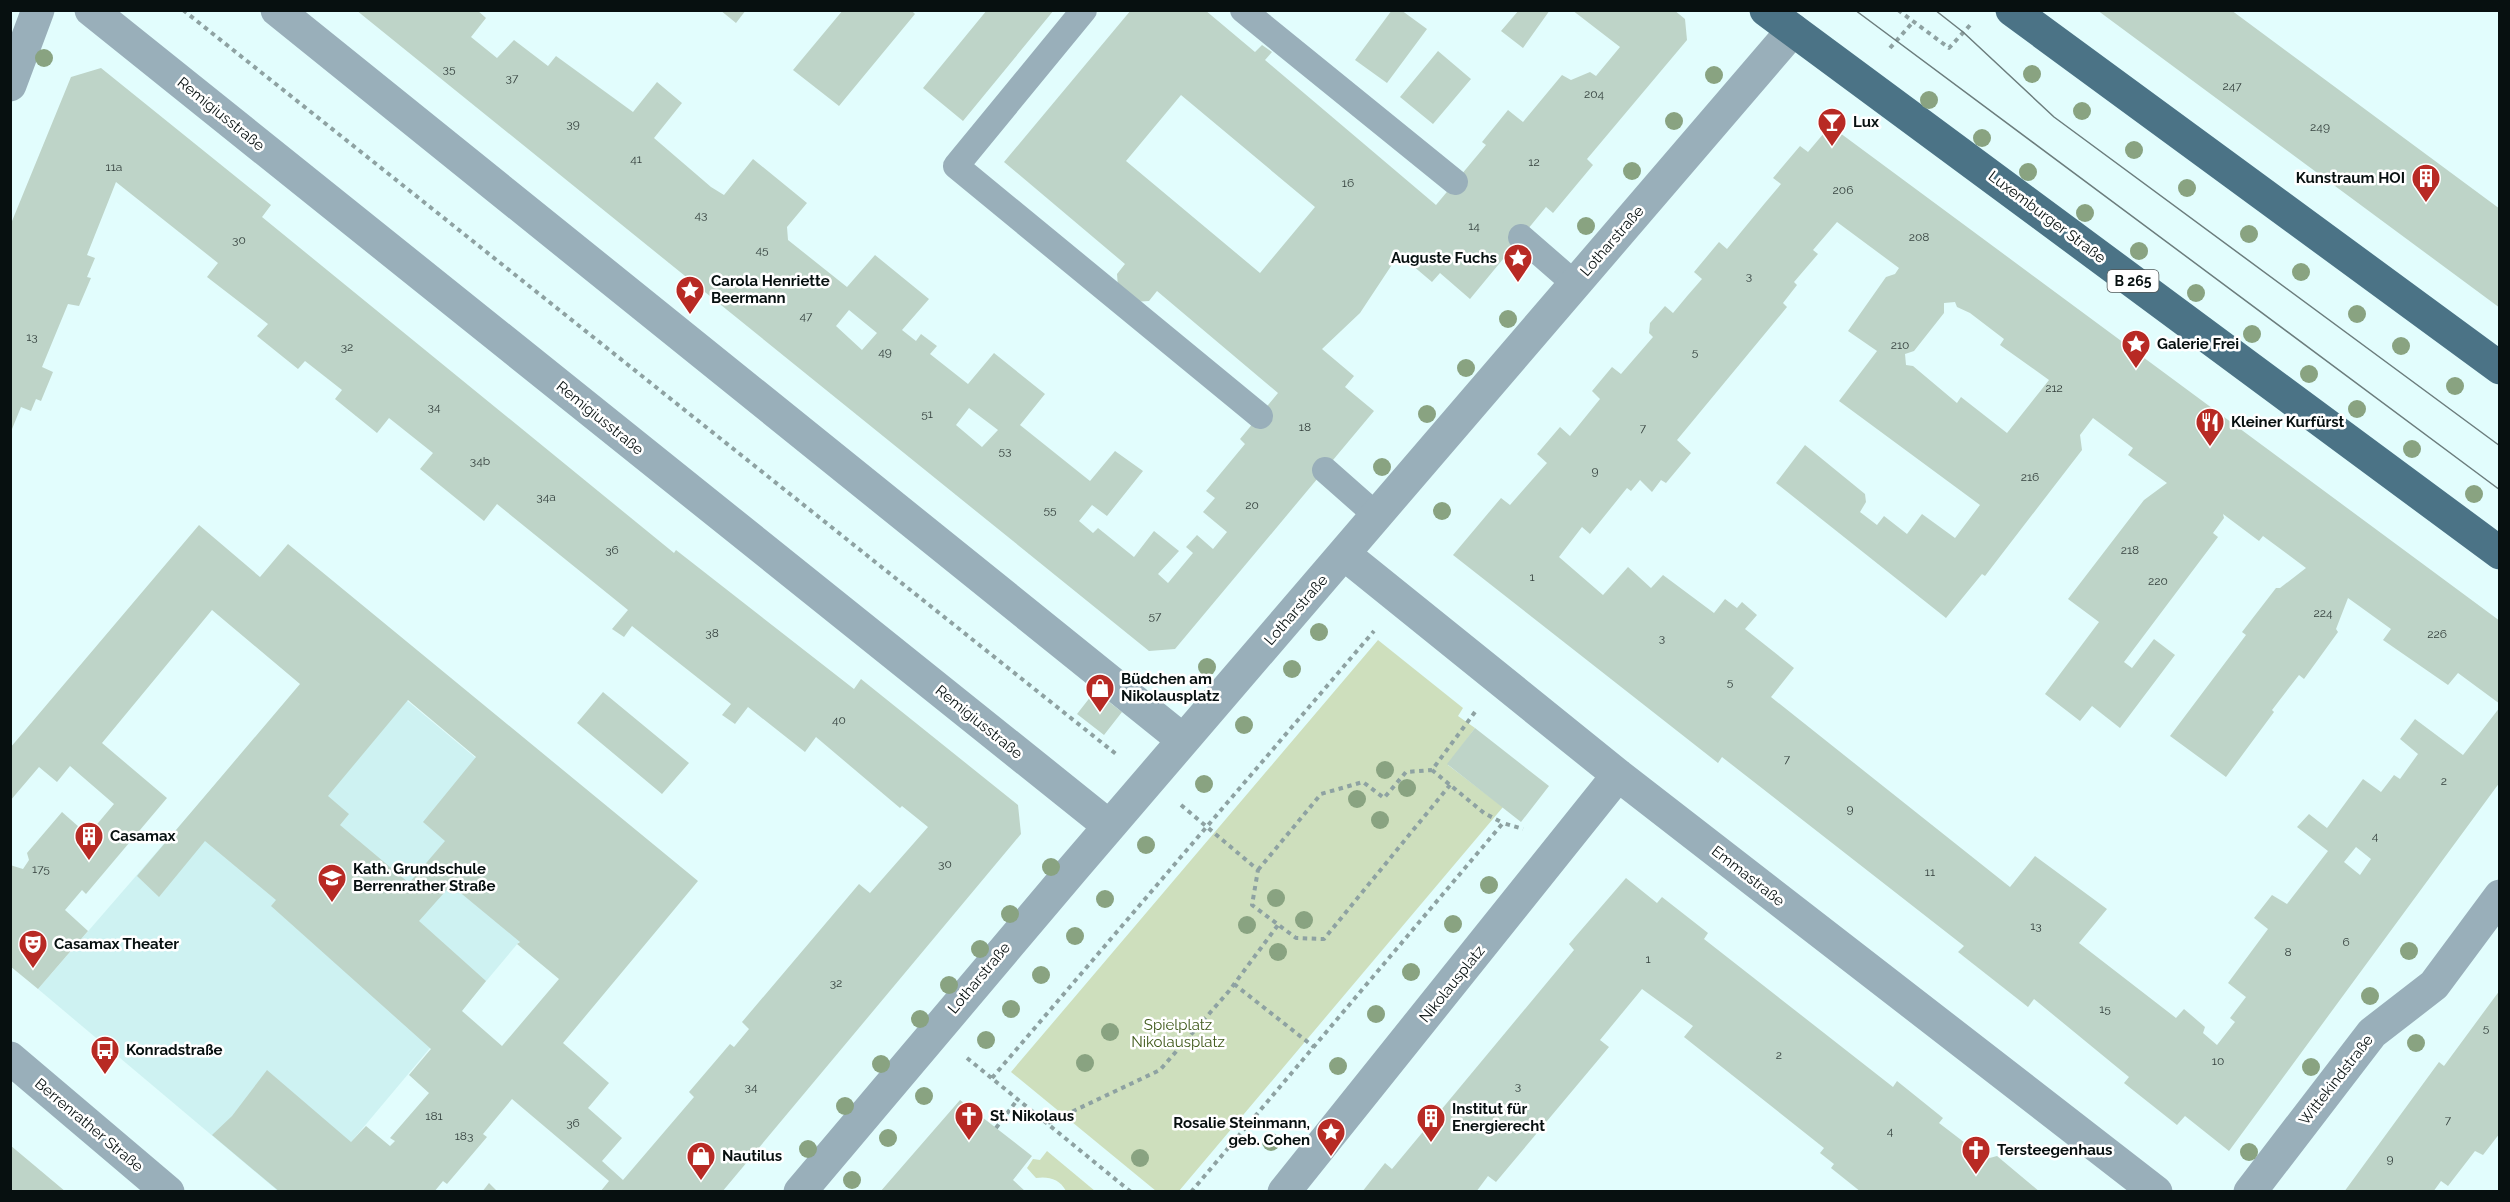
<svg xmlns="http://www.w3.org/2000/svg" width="2510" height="1202" font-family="Raleway,sans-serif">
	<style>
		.built { fill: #cef2f2 }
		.green { fill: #cedfbd }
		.building { fill: #bed4c8; fill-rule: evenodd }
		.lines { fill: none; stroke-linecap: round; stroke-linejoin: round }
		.path { stroke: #8ea2a2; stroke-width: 4; stroke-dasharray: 4.5 4.5; stroke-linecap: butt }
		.service { stroke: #99afba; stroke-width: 26 }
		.minor { stroke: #99afba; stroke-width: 33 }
		.tertiary { stroke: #99afba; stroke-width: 33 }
		.primary { stroke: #4b7386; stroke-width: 33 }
		.tram { stroke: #6c7d7d; stroke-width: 1.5 }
		.tree { fill: #89a381 }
		.labels { text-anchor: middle; stroke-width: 5; stroke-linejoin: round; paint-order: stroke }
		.number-label { font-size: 12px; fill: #35413e }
		.shield { fill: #fff; stroke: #515858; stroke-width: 1.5 }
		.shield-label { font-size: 14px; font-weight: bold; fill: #071010 }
		.street-label { font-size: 15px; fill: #071010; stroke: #fff }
		.poi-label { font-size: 15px; font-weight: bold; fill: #071010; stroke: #fff; text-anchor: start }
		.park-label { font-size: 15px; fill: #405a1c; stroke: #fff }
	</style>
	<rect width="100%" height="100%" fill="#e2fdfd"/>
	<!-- built -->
	<path class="built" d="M338,643L592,855L310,1191H278L38,989Z"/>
	<!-- green -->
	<path class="green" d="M1378,640L1463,708L1458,716L1475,728L1448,765L1503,807L1179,1191H1156L1011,1072Z
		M1047,1151L1095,1191H1066C1060,1179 1048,1176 1036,1178L1027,1168L1033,1159L1040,1160Z"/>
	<!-- building -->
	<path class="building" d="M356,10H477L486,18L471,37L497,58L514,40L548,66L556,56L633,112L657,82L682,103L654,138L711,187L724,195L753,159L807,203L787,227L788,240L847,287L875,255L929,299L902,330L916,341L921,334L937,346L930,354L968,384L994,353L1045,394L1020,425L1090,481L1115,451L1143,471L1107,516L1092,505L1079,521L1093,533L1098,528L1134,557L1154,531L1179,551L1158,574L1168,583L1193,553L1186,547L1197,535L1213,549L1227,532L1203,512L1215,498L1206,491L1245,444L1240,439L1278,393L1157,291L1149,301L1133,302L1118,287L1117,274L1125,264L1004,162L1131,10H1205L1255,52L1262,45L1272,52L1265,60L1436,205L1486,145L1482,142L1508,110L1523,122L1562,75L1571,80L1590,72L1596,76L1620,47L1572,10H1674L1685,19L1687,40L1587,159L1593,165L1553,213L1546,207L1470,299L1440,273L1432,282L1399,254L1360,313L1322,349L1354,376L1345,387L1374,411L1175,649L1149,651ZM1181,95L1315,207L1260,273L1126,161ZM849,310L877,333L862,350L836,326ZM969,408L998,430L982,447L956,425Z
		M720,10H746L736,23Z
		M843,10H911L915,14L839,106L793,70Z
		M987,10H1054L963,121L923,88Z
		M1392,10H1401L1427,29L1387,83L1355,60Z
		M1519,10H1550L1523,48L1501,31Z
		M2097,10H2231L2500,209V308Z
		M1438,51L1471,79L1433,124L1400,97Z
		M101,68L271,205L262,217L674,553L676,550L854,689L861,679L1018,805L1021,834L722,1192H600L609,1181L512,1099L483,1134L487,1137L447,1184L443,1181L434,1192H280L212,1135L232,1116L267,1070L351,1142L366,1126L390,1146L395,1141L390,1138L429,1093L409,1075L431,1049L271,906L276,900L205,841L159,897L137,876L300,684L212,610L102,743L167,798L86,894L82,890L65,910L88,931L38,989L10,966V865L23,869L29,860L27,853L62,812L88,835L114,804L70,766L57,782L39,767L10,801V748L199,525L260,577L288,544L698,881L563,1043L609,1083L588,1108L622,1138L602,1161L623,1180L694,1097L689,1092L730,1044L734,1047L749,1029L742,1022L859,884L870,893L928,827L902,806L900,808L816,737L805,752L748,707L735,724L722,715L731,704L632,626L624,637L612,629L628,610L497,504L484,521L420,469L433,453L389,418L377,433L335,399L342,390L305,361L298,369L257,336L268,324L207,277L218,263L116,182L87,255L95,258L87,277L91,278L79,306L68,304L42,367L53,372L41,401L36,399L31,411L21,407L10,434V226L71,77ZM408,700L476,757L423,822L445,841L409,883L340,825L349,814L328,796ZM451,885L520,942L517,944L559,979L502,1046L462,1011L486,981L419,921Z
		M1824,133H1840L2500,621V704L2458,673L2448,685L2383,640L2391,629L2348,598L2336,629L2338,632L2304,679L2299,675L2272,710L2274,712L2226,777L2170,736L2246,635L2242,632L2276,588H2280L2306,568L2263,536L2259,541L2223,514L2224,518L2213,533L2218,537L2124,662L2132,668L2154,639L2175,655L2120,728L2092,706L2080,721L2045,694L2099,622L2068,599L2144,500L2167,483L2128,455L2133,448L2093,418L2080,435L2082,450L1985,576L1982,574L1946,618L1776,483L1805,445L1865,494L1866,502L1860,512L1877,525L1884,516L1907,534L1922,514L1955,538L1980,505L1839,401L1877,351L1848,331L1886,277L1895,274L1899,268L1837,222L1813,250L1818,254L1794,282L1797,285L1783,303L1787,307L1677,440L1691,453L1666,483L1661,480L1652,492L1640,480L1631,491L1627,488L1590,534L1582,527L1559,557L1603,595L1628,567L1651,588L1663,575L1714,613L1725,599L1737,608L1742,602L1757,615L1745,629L1794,668L1771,697L2010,887L2035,856L2107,909L2079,943L2176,1018L2184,1009L2205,1027L2203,1033L2217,1045L2235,1022L2230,1018L2246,997L2228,983L2268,929L2254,918L2272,895L2287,904L2328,851L2297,827L2309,814L2327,828L2363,779L2381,792L2394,775L2400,779L2418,754L2400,739L2415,719L2463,755L2500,707V782L2229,1151L2185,1116L2177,1125L2124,1083L2129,1077L2034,999L2028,1007L1958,952L1964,946L1722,757L1718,763L1453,555L1501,498L1510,505L1547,463L1537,454L1560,427L1570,436L1600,399L1592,391L1612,367L1621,374L1653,337L1649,333L1650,323L1665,306L1673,313L1688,295L1702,279L1694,272L1719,242L1727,249L1765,203L1781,184L1773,178L1800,146L1808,152ZM1955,302L1957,307L1970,313L2004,339L2000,345L2049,380L2007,433L1961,397L1957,403L1913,366L1906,365L1905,354L1914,351L1944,313V303ZM2356,847L2371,859L2360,875L2344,862Z
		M1095,691L1122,712L1104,735L1077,714Z
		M603,692L689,763L662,794L577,723Z
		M1475,728L1549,786L1521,822L1447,764Z
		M1626,878L1657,903L1662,897L1708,933L1704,939L1893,1087L1897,1081L1943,1118L1939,1123L1986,1159L1997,1156L2040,1192H1861L1831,1168L1834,1164L1820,1153L1824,1148L1684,1037L1693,1026L1642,989L1600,1040L1609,1047L1496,1182L1488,1176L1476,1192H1362L1385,1163L1392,1169L1574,950L1569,944Z
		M2500,990V1133L2483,1155L2475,1151L2448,1186L2441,1181L2433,1192H2344L2439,1062L2444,1066Z
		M960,1100L1032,1156L1013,1180L1026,1192H880Z
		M10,1145L41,1171L66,1192H10Z
		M489,1183L498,1192H482Z"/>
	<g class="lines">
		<!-- path -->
		<path class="path" d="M183,10L1116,754
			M1898,10L1949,48L1972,23
			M1890,48L1913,22
			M1475,712L1432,770L1484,813L1503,823
			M1181,805L1258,870L1252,905L1296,938L1324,939L1450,785
			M1258,870L1321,794L1363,782L1384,798L1406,772L1432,770
			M1234,984L1314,1047
			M967,1058L1131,1192
			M992,1078L1374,631
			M1048,1123L1160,1070L1229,991L1278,925
			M996,1128L1018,1099
			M1191,1192L1503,823L1523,829"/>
		<!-- service -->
		<path class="service" d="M1084,10L956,166L1260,416
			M1243,10L1455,182
			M1521,237L1575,284
			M1325,470L1376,515"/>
		<!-- minor -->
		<path class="minor" d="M91,10L1109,826
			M277,10L1183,740
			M10,85L38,10
			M1344,554L1618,775L2156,1192
			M800,1192L1072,870L1793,30
			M1284,1192L1618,775
			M2250,1192L2372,1033L2434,985L2500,896"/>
		<!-- tertiary -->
		<path class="tertiary" d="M10,1058L168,1192"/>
		<!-- primary -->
		<path class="primary" d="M1766,10L2500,553
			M2012,10L2500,368"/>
		<!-- tram -->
		<path class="tram" d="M1855,10L2500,490
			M1935,10L1963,32L2054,117L2500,446"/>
	</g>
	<!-- trees -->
	<g class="tree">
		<circle cx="44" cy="58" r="9"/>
		<circle cx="2032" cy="74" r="9"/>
		<circle cx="1714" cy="75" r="9"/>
		<circle cx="1929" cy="100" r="9"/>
		<circle cx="2082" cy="111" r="9"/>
		<circle cx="1674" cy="121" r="9"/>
		<circle cx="1982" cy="138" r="9"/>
		<circle cx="2134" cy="150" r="9"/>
		<circle cx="1632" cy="171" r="9"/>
		<circle cx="2028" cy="172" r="9"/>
		<circle cx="2187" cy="188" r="9"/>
		<circle cx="2085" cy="213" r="9"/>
		<circle cx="1586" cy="226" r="9"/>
		<circle cx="2249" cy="234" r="9"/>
		<circle cx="2139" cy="251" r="9"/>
		<circle cx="2301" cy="272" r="9"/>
		<circle cx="2196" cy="293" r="9"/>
		<circle cx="2357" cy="314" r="9"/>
		<circle cx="1508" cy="319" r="9"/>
		<circle cx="2252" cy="334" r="9"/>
		<circle cx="2401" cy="346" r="9"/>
		<circle cx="1466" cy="368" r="9"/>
		<circle cx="2309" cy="374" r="9"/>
		<circle cx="2455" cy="386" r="9"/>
		<circle cx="2357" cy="409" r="9"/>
		<circle cx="1427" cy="414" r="9"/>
		<circle cx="2412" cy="449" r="9"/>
		<circle cx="1382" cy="467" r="9"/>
		<circle cx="2474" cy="494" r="9"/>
		<circle cx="1442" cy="511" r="9"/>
		<circle cx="1319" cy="632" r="9"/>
		<circle cx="1207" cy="667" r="9"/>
		<circle cx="1292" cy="669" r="9"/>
		<circle cx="1244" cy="725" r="9"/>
		<circle cx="1385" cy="770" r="9"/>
		<circle cx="1204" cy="784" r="9"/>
		<circle cx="1407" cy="788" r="9"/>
		<circle cx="1357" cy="799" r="9"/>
		<circle cx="1380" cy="820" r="9"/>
		<circle cx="1146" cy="845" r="9"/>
		<circle cx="1051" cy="867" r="9"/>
		<circle cx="1489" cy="885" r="9"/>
		<circle cx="1276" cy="898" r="9"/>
		<circle cx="1105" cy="899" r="9"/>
		<circle cx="1010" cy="914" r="9"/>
		<circle cx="1304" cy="920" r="9"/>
		<circle cx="1453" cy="924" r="9"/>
		<circle cx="1247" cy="925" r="9"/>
		<circle cx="1075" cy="936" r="9"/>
		<circle cx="980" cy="949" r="9"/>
		<circle cx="2409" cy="951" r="9"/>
		<circle cx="1278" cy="952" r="9"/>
		<circle cx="1411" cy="972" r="9"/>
		<circle cx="1041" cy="975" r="9"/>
		<circle cx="949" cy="985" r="9"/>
		<circle cx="2370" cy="996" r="9"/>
		<circle cx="1011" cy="1009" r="9"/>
		<circle cx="1376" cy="1014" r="9"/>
		<circle cx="920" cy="1019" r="9"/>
		<circle cx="1110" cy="1032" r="9"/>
		<circle cx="986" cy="1040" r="9"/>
		<circle cx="2416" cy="1043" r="9"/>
		<circle cx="1085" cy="1063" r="9"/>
		<circle cx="881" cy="1064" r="9"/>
		<circle cx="1338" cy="1066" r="9"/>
		<circle cx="2311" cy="1067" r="9"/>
		<circle cx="924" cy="1096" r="9"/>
		<circle cx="845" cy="1106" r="9"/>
		<circle cx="888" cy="1138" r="9"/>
		<circle cx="1271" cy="1142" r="9"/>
		<circle cx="808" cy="1149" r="9"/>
		<circle cx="2249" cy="1152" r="9"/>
		<circle cx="1140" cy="1158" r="9"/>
		<circle cx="852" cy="1180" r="9"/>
	</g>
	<!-- icons -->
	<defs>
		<g id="bar-pin" transform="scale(1.5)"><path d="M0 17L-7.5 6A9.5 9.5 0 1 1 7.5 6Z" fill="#b82a24" stroke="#fff"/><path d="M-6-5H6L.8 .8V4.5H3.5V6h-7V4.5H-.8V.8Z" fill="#fff"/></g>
		<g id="building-pin" transform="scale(1.5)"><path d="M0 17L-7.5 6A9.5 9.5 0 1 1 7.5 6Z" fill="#b82a24" stroke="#fff"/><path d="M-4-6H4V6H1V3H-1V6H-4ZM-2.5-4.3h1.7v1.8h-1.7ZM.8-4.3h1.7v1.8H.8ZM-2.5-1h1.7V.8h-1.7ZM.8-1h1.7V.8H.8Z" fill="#fff"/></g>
		<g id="sight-pin" transform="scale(1.5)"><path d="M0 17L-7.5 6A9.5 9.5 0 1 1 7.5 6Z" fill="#b82a24" stroke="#fff"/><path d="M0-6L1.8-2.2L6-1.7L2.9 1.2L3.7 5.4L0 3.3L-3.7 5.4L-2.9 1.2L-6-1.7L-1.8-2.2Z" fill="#fff"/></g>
		<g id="restaurant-pin" transform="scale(1.5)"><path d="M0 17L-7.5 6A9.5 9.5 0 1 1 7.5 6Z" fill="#b82a24" stroke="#fff"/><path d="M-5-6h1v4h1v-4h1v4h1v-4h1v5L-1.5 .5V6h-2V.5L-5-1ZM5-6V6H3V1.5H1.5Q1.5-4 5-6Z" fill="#fff"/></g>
		<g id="shop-pin" transform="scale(1.5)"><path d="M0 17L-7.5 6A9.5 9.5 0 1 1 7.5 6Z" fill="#b82a24" stroke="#fff"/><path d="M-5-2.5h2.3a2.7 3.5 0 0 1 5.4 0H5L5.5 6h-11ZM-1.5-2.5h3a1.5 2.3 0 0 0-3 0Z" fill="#fff"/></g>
		<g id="school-pin" transform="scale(1.5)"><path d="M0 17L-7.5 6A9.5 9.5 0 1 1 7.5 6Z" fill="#b82a24" stroke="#fff"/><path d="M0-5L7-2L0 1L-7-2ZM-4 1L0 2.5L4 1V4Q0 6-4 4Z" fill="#fff"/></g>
		<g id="theatre-pin" transform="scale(1.5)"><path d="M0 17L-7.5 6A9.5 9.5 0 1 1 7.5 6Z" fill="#b82a24" stroke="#fff"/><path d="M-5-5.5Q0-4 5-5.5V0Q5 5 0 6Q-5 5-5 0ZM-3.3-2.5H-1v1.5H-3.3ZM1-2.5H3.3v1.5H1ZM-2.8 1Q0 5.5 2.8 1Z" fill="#fff"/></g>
		<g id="bus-pin" transform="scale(1.5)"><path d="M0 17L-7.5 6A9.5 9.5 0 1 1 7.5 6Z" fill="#b82a24" stroke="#fff"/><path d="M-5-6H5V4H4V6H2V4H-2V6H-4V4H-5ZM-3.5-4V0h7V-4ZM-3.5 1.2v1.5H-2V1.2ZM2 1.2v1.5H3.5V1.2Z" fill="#fff"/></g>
		<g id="church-pin" transform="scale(1.5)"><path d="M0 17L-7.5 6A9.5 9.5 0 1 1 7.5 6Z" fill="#b82a24" stroke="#fff"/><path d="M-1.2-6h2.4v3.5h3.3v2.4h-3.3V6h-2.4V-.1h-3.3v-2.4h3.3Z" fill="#fff"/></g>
	</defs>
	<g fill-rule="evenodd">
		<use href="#bar-pin" x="1832" y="122"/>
		<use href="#building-pin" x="2426" y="178"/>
		<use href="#sight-pin" x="1518" y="258"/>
		<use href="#sight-pin" x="690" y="290"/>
		<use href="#sight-pin" x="2136" y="344"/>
		<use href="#restaurant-pin" x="2210" y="422"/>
		<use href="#shop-pin" x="1100" y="688"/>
		<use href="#building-pin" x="89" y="836"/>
		<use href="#school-pin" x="332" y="878"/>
		<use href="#theatre-pin" x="33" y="944"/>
		<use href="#bus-pin" x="105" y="1050"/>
		<use href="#church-pin" x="969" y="1116"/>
		<use href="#building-pin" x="1431" y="1118"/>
		<use href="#sight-pin" x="1331" y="1132"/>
		<use href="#church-pin" x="1976" y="1150"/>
		<use href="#shop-pin" x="701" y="1156"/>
	</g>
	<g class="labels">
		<!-- number labels -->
		<g class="number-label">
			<text x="449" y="73">35</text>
			<text x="512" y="82">37</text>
			<text x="2232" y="90">247</text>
			<text x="1594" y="98">204</text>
			<text x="573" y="128">39</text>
			<text x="2320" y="131">249</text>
			<text x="636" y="163">41</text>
			<text x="1534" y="166">12</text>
			<text x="114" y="171">11a</text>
			<text x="1348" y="187">16</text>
			<text x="1843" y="194">206</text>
			<text x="701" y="219">43</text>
			<text x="1474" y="230">14</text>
			<text x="1919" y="241">208</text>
			<text x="239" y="244">30</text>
			<text x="762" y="254">45</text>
			<text x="1749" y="280">3</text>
			<text x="806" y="320">47</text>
			<text x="32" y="341">13</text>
			<text x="1900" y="349">210</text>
			<text x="347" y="351">32</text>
			<text x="885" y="356">49</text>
			<text x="1695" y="356">5</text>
			<text x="2054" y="392">212</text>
			<text x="434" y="411">34</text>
			<text x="927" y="418">51</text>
			<text x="1305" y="431">18</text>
			<text x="1643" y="432">7</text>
			<text x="1005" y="455">53</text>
			<text x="480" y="465">34b</text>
			<text x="1595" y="475">9</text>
			<text x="2030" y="481">216</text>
			<text x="546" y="501">34a</text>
			<text x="1252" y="509">20</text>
			<text x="1050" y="514">55</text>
			<text x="612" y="554">36</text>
			<text x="2130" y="554">218</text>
			<text x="1532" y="581">1</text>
			<text x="2158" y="585">220</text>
			<text x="2323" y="617">224</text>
			<text x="1155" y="620">57</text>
			<text x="712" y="637">38</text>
			<text x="2437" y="638">226</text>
			<text x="1662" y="642">3</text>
			<text x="1730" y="686">5</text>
			<text x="839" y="724">40</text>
			<text x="1787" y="763">7</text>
			<text x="2444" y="785">2</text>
			<text x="1850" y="813">9</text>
			<text x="2375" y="840">4</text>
			<text x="945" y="868">30</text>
			<text x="41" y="873">175</text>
			<text x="1930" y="876">11</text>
			<text x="2036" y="930">13</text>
			<text x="2346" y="946">6</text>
			<text x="2288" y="956">8</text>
			<text x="1648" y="963">1</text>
			<text x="836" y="987">32</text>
			<text x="2105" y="1013">15</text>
			<text x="2486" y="1032">5</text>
			<text x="1779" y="1059">2</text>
			<text x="2218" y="1065">10</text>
			<text x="1518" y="1090">3</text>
			<text x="751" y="1091">34</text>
			<text x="434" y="1120">181</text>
			<text x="2448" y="1124">7</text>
			<text x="573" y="1127">36</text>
			<text x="1890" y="1135">4</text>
			<text x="464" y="1140">183</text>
			<text x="2390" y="1163">9</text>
		</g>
		<!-- shield labels -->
		<rect class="shield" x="2107.5" y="270" width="51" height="22" rx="4.5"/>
		<g class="shield-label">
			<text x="2133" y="286">B 265</text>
		</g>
		<!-- street labels -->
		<g class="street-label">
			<text transform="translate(221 114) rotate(39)" y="5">Remigiusstraße</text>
			<text transform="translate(2047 217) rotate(37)" y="5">Luxemburger Straße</text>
			<text transform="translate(1612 241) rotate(-49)" y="5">Lotharstraße</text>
			<text transform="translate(600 418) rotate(39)" y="5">Remigiusstraße</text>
			<text transform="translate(1296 610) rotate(-49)" y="5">Lotharstraße</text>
			<text transform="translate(979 722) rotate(39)" y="5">Remigiusstraße</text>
			<text transform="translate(1748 876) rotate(38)" y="5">Emmastraße</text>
			<text transform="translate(979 978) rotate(-50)" y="5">Lotharstraße</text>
			<text transform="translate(1452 984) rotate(-51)" y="5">Nikolausplatz</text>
			<text transform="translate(2336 1080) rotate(-52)" y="5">Wittekindstraße</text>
			<text transform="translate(89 1125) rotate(40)" y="5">Berrenrather Straße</text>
		</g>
		<!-- poi labels -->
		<g class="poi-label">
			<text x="1853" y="127">Lux</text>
			<text x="2405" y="183" text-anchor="end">Kunstraum HOI</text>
			<text x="1497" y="263" text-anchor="end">Auguste Fuchs</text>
			<text x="711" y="286">Carola Henriette<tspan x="711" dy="17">Beermann</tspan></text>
			<text x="2157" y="349">Galerie Frei</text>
			<text x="2231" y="427">Kleiner Kurfürst</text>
			<text x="1121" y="684">Büdchen am<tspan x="1121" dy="17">Nikolausplatz</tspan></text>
			<text x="110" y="841">Casamax</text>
			<text x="353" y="874">Kath. Grundschule<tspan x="353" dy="17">Berrenrather Straße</tspan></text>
			<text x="54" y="949">Casamax Theater</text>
			<text x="126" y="1055">Konradstraße</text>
			<text x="1452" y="1114">Institut für<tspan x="1452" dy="17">Energierecht</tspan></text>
			<text x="990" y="1121">St. Nikolaus</text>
			<text x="1310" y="1128" text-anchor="end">Rosalie Steinmann,<tspan x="1310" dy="17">geb. Cohen</tspan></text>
			<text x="1997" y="1155">Tersteegenhaus</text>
			<text x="722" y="1161">Nautilus</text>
		</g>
		<!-- park labels -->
		<g class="park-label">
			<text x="1178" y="1030">Spielplatz<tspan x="1178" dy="17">Nikolausplatz</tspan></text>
		</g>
	</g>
	<!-- border -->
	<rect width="2510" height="1202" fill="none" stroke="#071010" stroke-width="24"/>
</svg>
